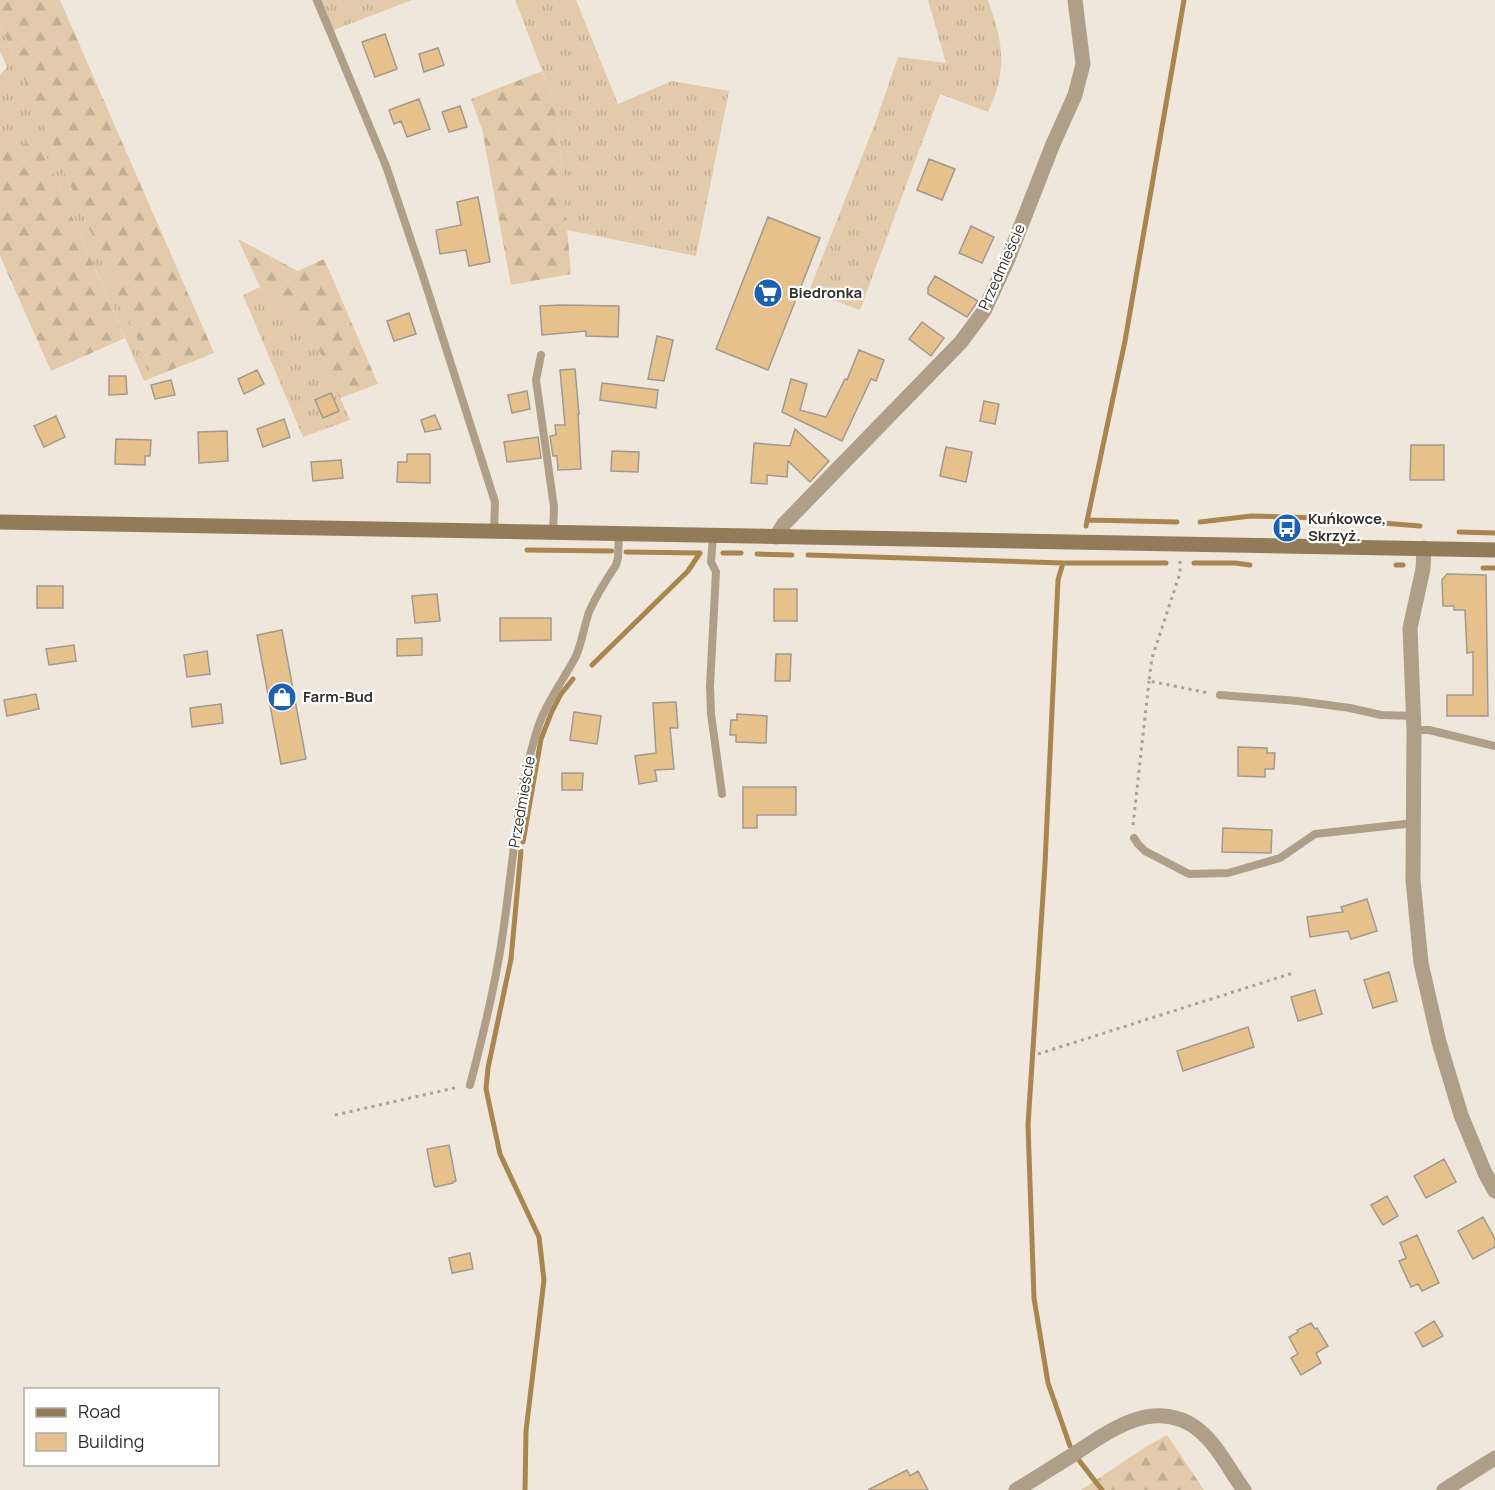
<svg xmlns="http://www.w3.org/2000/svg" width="1495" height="1490" font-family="Manrope,sans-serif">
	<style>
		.grass { fill: url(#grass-tufts) }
		.forest { fill: url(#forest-firs) }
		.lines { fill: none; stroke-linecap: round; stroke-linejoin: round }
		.stream { stroke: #a98551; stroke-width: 5 }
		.building { fill: #e7c18c; stroke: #a1998e; stroke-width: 1.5 }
		.path { stroke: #a7a198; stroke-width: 3; stroke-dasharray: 3 4.5; stroke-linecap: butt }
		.service { stroke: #af9f88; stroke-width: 8 }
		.minor { stroke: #af9f88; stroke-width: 15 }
		.secondary { stroke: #927b59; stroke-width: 15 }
		.labels { text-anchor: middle; stroke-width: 4.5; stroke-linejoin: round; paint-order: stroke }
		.street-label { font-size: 15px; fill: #322f2a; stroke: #fff }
		.poi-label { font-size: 15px; font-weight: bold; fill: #322f2a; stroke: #fff; text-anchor: start }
	</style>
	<defs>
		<pattern id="grass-tufts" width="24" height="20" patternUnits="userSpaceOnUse" patternTransform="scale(1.5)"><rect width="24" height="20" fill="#e2caaa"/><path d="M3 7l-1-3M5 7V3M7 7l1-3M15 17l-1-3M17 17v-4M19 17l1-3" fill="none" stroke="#c2ae92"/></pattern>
		<pattern id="forest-firs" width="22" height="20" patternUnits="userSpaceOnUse" patternTransform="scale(1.5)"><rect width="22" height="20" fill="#e2caaa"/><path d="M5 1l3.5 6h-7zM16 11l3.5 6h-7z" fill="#c2ae92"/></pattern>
	</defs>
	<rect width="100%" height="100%" fill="#f0e7dc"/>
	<!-- grass -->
	<path class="grass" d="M312,0H412L326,33Z
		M515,0H576L618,104L672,81L729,91L696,256L567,230L558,125L552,96Z
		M928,0H988C998,29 1006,53 998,85C996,94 992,103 988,112L940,94L860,310L809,291L876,121L898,57L946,63Z
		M0,24L154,377L144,381L38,138L0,155V75L7,67L0,51Z
		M260,287L305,319L350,420L303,437L243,295Z"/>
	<!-- forest -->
	<path class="forest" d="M0,0H60L214,353L154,377L0,24Z
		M542,71L552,96L558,125L571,274L511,285L482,129L471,99Z
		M38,138L125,338L51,371L0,256V155Z
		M238,239L298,271L324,259L378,384L340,398L305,319L260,287Z
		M1167,1435L1204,1490H1081L1144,1448Z"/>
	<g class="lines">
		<!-- stream -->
		<path class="stream" d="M1087,520L1177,522
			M1200,522L1251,516L1320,518L1420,526
			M1086,526L1125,341L1184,0
			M1459,532L1495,533
			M527,550L612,551
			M626,552L700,553
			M723,553H741
			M757,554L792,555
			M808,555L1063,563
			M1194,563H1235L1250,565
			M1396,565H1403
			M1483,568H1495
			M592,665L688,571L700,553
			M523,842L541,739L552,711L561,694L573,679
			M521,851L511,959L488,1068L486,1089L500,1154L539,1237L544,1280L526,1431L525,1490
			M1070,1446L1048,1383L1034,1298L1028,1125L1045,864L1058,580L1063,563H1166
			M1078,1459L1102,1490"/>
	</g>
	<!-- building -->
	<path class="building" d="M385,34L397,69L375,77L362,42Z
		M438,48L444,65L424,72L419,54Z
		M419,99L430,129L407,137L401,121L394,124L389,110Z
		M460,106L467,127L449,132L442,112Z
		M929,159L955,169L942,200L917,190Z
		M478,197L490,262L469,266L466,250L440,254L436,230L461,225L457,202Z
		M768,217L820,238L768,370L716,349Z
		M971,226L994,237L982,263L959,253Z
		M935,276L978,301L967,317L928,294V288Z
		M562,305L619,306L618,337L586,336V331L542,335L540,306Z
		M409,313L416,334L394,341L387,321Z
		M922,322L944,338L931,356L909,339Z
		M657,336L673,340L664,381L648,379Z
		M859,350L884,360L876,381L871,379L842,441L782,412L791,379L807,384L800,410L826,417L845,379L847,380Z
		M575,369L579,414H578L581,469L558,470L557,456H553L550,436L556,435L555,425H565L560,370Z
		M257,370L264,384L244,394L238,379Z
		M109,376H126L127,394L109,395Z
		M171,380L175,395L155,399L151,385Z
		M602,383L658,390L656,408L600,400Z
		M527,391L530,409L512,413L508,395Z
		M331,393L339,411L323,418L315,400Z
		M984,401L999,404L995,424L980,421Z
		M435,415L441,429L425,432L421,420Z
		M56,416L65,437L44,447L34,426Z
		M284,419L290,437L263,447L257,429Z
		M795,429L829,461L810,482L788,461L787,477L767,475V484L751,483L754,443L790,446Z
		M227,431L228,461L199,463L198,432Z
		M538,437L541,458L507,462L504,442Z
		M116,439L151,440L150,456H145V465L115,464Z
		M1411,445H1444V480H1410Z
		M946,447L972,452L966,482L940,476Z
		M612,451L639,452L638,472L611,471Z
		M407,454H430V483L397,482L398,462H407Z
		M341,460L343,478L313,481L311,462Z
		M1447,574L1486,575L1488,716H1447V695H1473V652L1467,653L1465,610H1454V606H1443L1442,580Z
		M37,586H63V608H37Z
		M774,589H797V621H774Z
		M437,594L440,621L415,623L412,596Z
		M500,618H551V640L500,641Z
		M282,630L306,759L281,764L257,635Z
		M422,638V655L397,656V639Z
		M74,645L76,661L49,665L46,649Z
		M207,651L210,674L187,677L184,655Z
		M776,654H791L790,681H775Z
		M36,694L39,709L7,716L4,700Z
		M676,702L678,728H670L674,769L655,770L657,781L639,784L635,756L656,753L653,703Z
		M221,704L223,723L192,727L190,708Z
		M574,712L601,716L597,744L570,740Z
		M737,714L767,716L766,743L736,742V735H730L731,720H737Z
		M1238,747L1267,748V753H1275L1274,769H1265V777L1238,776Z
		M562,773H583L582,790H562Z
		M743,787H796V815H757V828H743Z
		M1223,828L1272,830L1271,853L1222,852Z
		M1367,899L1377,931L1351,939L1348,931L1310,937L1307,917L1343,912L1341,907Z
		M1389,972L1397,1001L1373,1008L1364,980Z
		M1315,990L1322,1014L1298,1021L1291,997Z
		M1248,1027L1254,1047L1183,1071L1177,1051Z
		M449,1145L456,1181L453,1182V1183L436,1187L434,1186L427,1149Z
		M1444,1159L1456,1182L1426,1198L1414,1176Z
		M1387,1196L1398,1216L1383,1225L1371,1205Z
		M1483,1217L1495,1239V1247L1473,1259L1458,1231Z
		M1417,1235L1439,1283L1422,1291L1418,1284L1411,1287L1399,1261L1406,1258L1400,1243Z
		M470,1253L473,1269L452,1273L449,1258Z
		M1434,1321L1443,1336L1423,1347L1415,1333Z
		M1311,1323L1315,1329L1317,1328L1328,1346L1316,1353L1321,1363L1301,1375L1291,1358L1298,1354L1289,1337L1298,1332L1297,1330Z
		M907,1470L910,1476L918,1471L928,1490H868Z"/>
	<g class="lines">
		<!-- path -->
		<path class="path" d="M1180,561V573L1152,658L1149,681L1209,693
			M1133,825L1149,681
			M1038,1054L1293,973
			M335,1115L459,1087"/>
		<!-- service -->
		<path class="service" d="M317,0L386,166L423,276L495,502L494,532
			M541,355L536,380L554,507L553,533
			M713,536L711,562L716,572L710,686L711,714L722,794
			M1220,695L1298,701L1350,708L1381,715L1413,716
			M1414,730H1429L1495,746
			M1134,838L1138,844L1145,851L1189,874L1228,873L1280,858L1315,834L1414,823
			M470,1085C484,1032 497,979 504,925C513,862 517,798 535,737C543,706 562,683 576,656C582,642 584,627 589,612C596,596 606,580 616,565L618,558L619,534"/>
		<!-- minor -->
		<path class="minor" d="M776,537L784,524L961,342L984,311L1008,259L1053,144L1075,95L1083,64L1075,0
			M1424,548L1423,569L1410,628L1414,730L1413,880L1421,963L1439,1042L1461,1115L1485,1173L1495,1191
			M1016,1490C1035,1479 1053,1467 1071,1456C1094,1441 1125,1418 1153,1416C1170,1415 1187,1420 1200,1431C1218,1446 1230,1471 1244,1490
			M1444,1490L1495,1458"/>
		<!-- secondary -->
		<path class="secondary" d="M0,522L1495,550"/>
	</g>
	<!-- icons -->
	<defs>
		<g id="supermarket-disc" transform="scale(1.5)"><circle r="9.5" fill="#1d5fb0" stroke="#fff"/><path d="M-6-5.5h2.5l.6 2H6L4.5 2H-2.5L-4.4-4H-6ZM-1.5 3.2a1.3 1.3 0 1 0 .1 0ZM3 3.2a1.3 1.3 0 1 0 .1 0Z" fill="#fff"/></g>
		<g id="bus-disc" transform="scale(1.5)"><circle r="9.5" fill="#1d5fb0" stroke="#fff"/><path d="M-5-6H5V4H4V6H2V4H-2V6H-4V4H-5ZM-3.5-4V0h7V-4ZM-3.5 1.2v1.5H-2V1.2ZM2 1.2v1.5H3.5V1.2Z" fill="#fff"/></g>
		<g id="shop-disc" transform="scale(1.5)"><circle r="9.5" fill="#1d5fb0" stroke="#fff"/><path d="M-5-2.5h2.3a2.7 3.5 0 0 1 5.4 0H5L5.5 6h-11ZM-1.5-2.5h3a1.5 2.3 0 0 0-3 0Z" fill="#fff"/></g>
	</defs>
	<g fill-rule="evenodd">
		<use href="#supermarket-disc" x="768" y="293"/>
		<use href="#bus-disc" x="1287" y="528"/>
		<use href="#shop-disc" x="282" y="697"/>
	</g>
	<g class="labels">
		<!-- street labels -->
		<g class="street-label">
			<text transform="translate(1002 267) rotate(-66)" y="5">Przedmieście</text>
			<text transform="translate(522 802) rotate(-80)" y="5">Przedmieście</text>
		</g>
		<!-- poi labels -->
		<g class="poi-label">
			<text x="789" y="298">Biedronka</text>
			<text x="1308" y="524">Kuńkowce,<tspan x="1308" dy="17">Skrzyż.</tspan></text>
			<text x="303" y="702">Farm-Bud</text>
		</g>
	</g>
	<!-- legend -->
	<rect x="24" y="1388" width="195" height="78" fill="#ffffff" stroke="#adacaa" stroke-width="1.5"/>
	<rect x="36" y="1408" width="30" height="9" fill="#927b59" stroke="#adacaa" stroke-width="1.5"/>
	<text x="78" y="1418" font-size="18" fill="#322f2a">Road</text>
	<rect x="36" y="1433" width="30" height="18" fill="#e7c18c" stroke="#adacaa" stroke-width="1.5"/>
	<text x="78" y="1448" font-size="18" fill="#322f2a">Building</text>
</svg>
